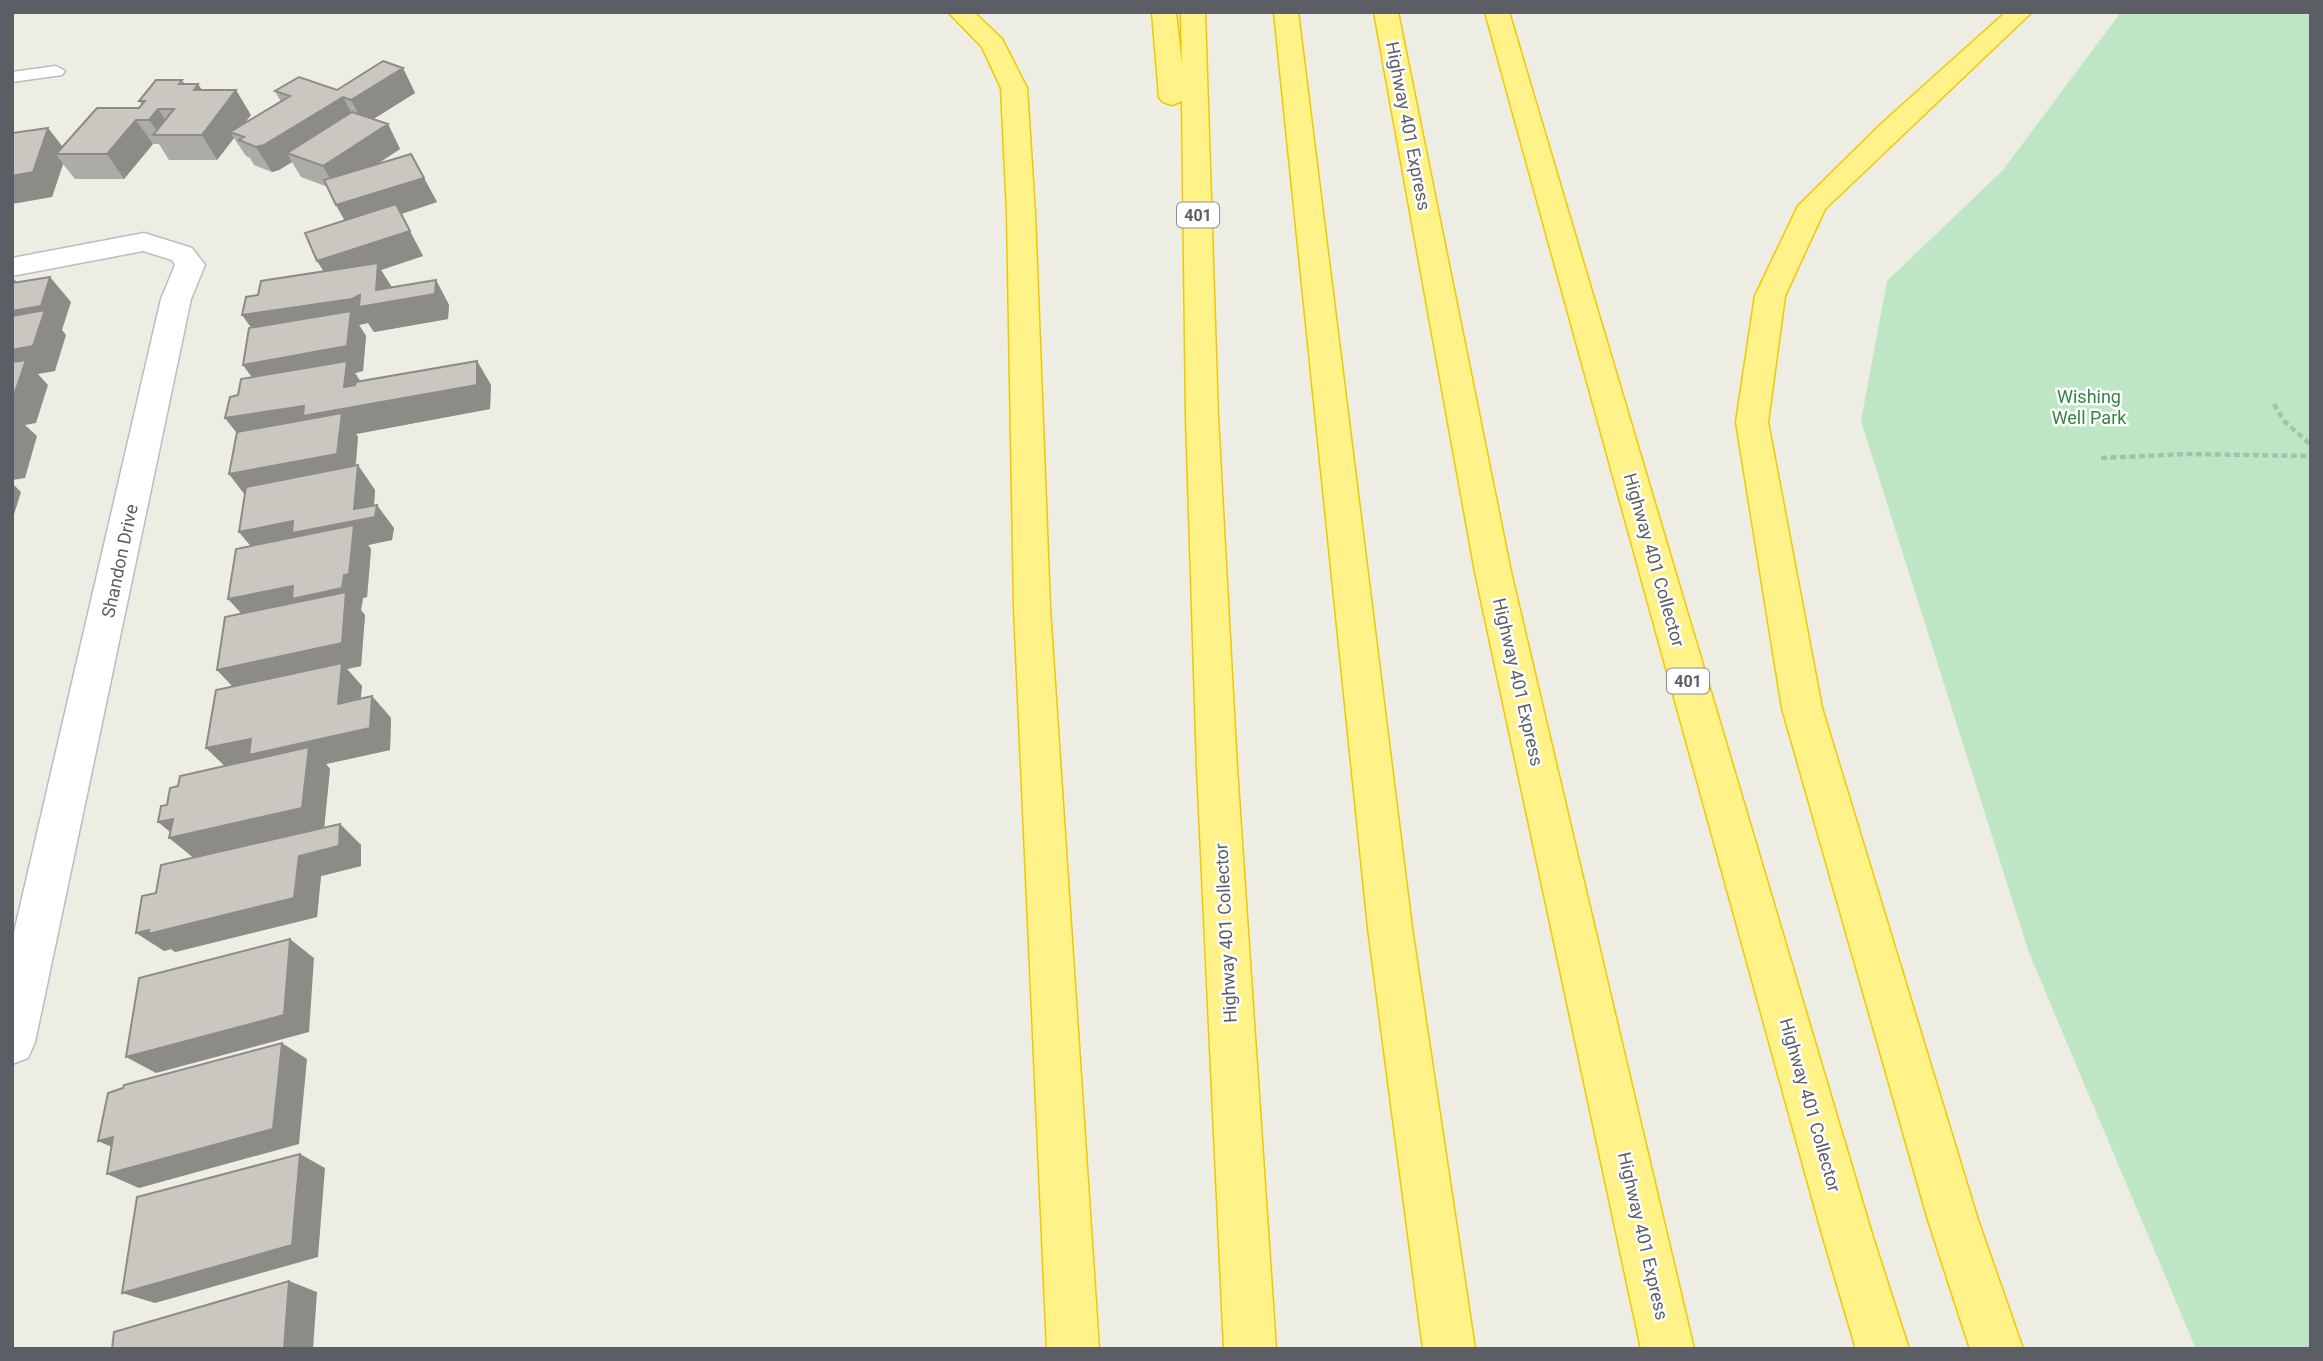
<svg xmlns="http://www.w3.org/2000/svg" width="2323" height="1361" font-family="Roboto,sans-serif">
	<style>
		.green { fill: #bfe6c4 }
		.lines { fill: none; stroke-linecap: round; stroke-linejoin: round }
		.service-casing { stroke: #bbbcc2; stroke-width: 3 }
		.minor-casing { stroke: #bbbcc2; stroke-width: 3 }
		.motorway-casing { stroke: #f1c800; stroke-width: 3 }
		.path { stroke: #97c8ac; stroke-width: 4.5; stroke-dasharray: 6 3.5; stroke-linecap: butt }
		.service { fill: #fff; fill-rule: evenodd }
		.minor { fill: #fff; fill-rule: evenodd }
		.motorway { fill: #fff289; fill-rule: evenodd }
		.wall { fill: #adaba5 }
		.shaded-wall { fill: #8d8b86 }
		.building { fill: #c9c7c0; stroke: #8d8b86; stroke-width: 2 }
		.labels { text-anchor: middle; stroke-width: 5; stroke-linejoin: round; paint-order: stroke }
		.shield { fill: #fff; stroke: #8c8e92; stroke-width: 2 }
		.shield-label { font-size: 16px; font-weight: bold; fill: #5b5e64 }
		.street-label { font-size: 18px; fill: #5b5e64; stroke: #fff }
		.park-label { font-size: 18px; fill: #328442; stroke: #fff }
	</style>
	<rect width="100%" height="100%" fill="#eeede3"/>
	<!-- green -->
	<path class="green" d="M2121,12H2311V1349H2196L2029,953L1861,421L1887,281L2003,170Z"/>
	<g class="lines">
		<!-- service casing -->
		<g class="service-casing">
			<path id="service" d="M56,66L65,71L62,75L12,82V72Z"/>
		</g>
		<!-- minor casing -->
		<g class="minor-casing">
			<path id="minor" d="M144,233L192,248L205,265L191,299L35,1042L28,1058L12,1064V941L161,299L175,265L172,260L143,251L12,276V258Z"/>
		</g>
		<!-- motorway casing -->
		<g class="motorway-casing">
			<path id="motorway" d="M948,12H974L1002,39L1027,88L1035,213L1050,608L1099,1349H1047L1014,608L1007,213L1001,88L982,47Z
				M1152,12H1176L1182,65L1181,12H1205L1218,417L1237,768L1276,1349H1224L1197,768L1186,417L1182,101L1172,105L1163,102L1159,97Z
				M1274,12H1298L1412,928L1475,1349H1423L1368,928Z
				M1374,12H1398L1511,572L1694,1349H1641L1475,572Z
				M1485,12H1509L1872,1234L1909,1349H1856L1822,1234Z
				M2006,12H2032L1825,209L1785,296L1768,422L1822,708L1978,1220L2023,1349H1970L1928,1220L1782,708L1736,422L1755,296L1798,206L1880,125Z"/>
		</g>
		<!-- path -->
		<path class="path" d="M2274,404L2284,421L2311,445
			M2101,458L2186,454L2311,456"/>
		<!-- service -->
		<use href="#service" class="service"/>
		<!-- minor -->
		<use href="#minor" class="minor"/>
		<!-- motorway -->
		<use href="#motorway" class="motorway"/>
	</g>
	<!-- wall -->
	<path class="wall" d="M403,68L415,93L373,119L388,124L400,149L378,163L424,178L437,202L401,214L423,256L381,270L392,287L436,280L449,305L448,319L374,332L368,323L359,325L366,336L363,371L355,373L360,381L477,361L491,385L490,409L356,434L358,437L356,466L375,490L374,505L394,528L392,540L368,545L371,549L367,597L363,598L361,610L365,615L361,666L347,669L362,686L360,699L372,696L391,718L390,750L326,764L330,769L324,828L340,824L361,845V866L321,876L317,917L175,952L171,949L164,951L156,893L193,858L170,832L167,805L178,786L225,766L206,748L232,686L217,670L242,614L251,546L239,532L245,494L229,474L237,433L225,418L238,395L252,377L243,365L258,295L324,271L345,220L336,205L328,187L301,177L292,162L279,170L272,172L254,165L250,158L246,156L234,138L217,160H169L159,144H153L124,179H75L63,164L52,197L48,128L63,147L139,108L142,105L139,101L182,80L185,84H198L202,90L251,115L244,123L281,102L275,91L337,90Z"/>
	<!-- shaded-wall -->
	<path class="shaded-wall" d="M403,68L415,93L364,125L351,100Z
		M198,84L214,109L194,90Z
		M236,90L251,115L236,134L230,132L234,138L217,160L202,135Z
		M343,97L356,122L287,153L292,162L279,170L272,172L256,147Z
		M158,109L175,134L160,135L149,120Z
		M136,120L153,144L124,179L107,154Z
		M388,124L400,149L337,191L323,166Z
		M48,128L67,153L56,154L63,164L52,197L12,204V176Z
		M424,178L437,202L401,214L423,256L381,270L392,288L391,301L435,294L436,280L449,305L448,319L374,332L368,323L359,325L366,336L363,371L355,373L363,385L361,406L477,385V361L491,385L490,409L356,434L358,437L354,478L248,499L229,474L337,454L339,437L320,440L314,431L244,442L225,418L304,406L311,415L356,406L344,387L345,374L261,390L243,365L347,346L349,326L259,339L242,315L352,299L360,295L367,306L383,303L376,290L377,271L333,286L317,261L410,231L401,214L350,230L336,205Z
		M50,277L71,302L62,330L66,335L55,371L38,374L48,385L36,423L25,425L37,436L25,478L12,480V280L13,278L34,303Z
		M358,465L375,490L373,517L377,505L394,528L392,540L368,545L371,549L367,597L363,598L361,610L365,615L361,666L347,669L362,686L358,726L239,693L217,670L249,622L228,599L293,586L342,588L259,556L239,532L354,509Z
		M12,483L21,492L12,521Z
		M372,696L391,718L390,750L326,764L330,769L324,829L195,859L169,838L176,837L158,822L229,770L206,748Z
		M340,824L361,845V866L321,876L317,917L175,952L171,949L164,951L136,933L299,856Z
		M290,939L314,958L309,1032L156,1073L126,1057Z
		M282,1043L307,1059L299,1144L139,1188L107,1174Z
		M113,1137L130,1155L98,1141Z
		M300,1154L325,1168L318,1257L155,1303L122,1293Z
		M289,1281L317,1292L313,1349H284Z"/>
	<!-- building -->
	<path class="building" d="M383,61L403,68L351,100L343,97L264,145L256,147L239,140L244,137L230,132L290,96L275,91L299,77L337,90Z
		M156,80H182L179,84H198L194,90H236L202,135H153L174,109H158L149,120H136L107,154H56L97,108H139L145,101H139Z
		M352,112L388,124L323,166L287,153Z
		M48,128L33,172L12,176V133Z
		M411,154L424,178L336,205L324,180Z
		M396,204L410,231L317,261L305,233Z
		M378,263L376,290L436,280L435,294L359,307L360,295L352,299L242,315L246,297L258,295L261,281Z
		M50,277L41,306L12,311V283Z
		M45,310L33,346L12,350V316Z
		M351,311L347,346L243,365L249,328Z
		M26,360L13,398H12V362Z
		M347,361L344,387L355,385L356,382L477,361V385L303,416L304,406L225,418L230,397L238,395L241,379Z
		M342,413L337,454L229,474L237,432Z
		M358,465L354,509L377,505L375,517L292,533L293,521L239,532L246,487Z
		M354,525L349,574L344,575L342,588L292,599L293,586L228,599L236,549Z
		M346,592L342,643L217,670L225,617Z
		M342,663L338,704L372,696L370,728L249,755L251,739L206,748L216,690Z
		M309,747L302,808L169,838L173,819L158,822L161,806L167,805L170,788L178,786L180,776Z
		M340,824L339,846L299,856L294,898L148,934L149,930L136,933L142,896L156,893L161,865Z
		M290,939L284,1015L126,1057L139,978Z
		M282,1043L273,1129L107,1174L113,1137L98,1141L108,1093L123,1088L124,1085Z
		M300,1154L292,1245L122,1293L137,1197Z
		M289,1281L284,1349H112L114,1332Z"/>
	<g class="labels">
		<!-- shield labels -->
		<g class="shield">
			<rect x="1177" y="202.5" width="42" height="25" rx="5"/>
			<rect x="1667" y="668.5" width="42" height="25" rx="5"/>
		</g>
		<g class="shield-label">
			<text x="1198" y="221">401</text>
			<text x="1688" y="687">401</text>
		</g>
		<!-- street labels -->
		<g class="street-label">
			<text transform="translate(1408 126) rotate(79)" y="6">Highway 401 Express</text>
			<text transform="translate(1654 560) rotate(74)" y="6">Highway 401 Collector</text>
			<text transform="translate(120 561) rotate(-78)" y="6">Shandon Drive</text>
			<text transform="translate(1518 682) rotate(77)" y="6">Highway 401 Express</text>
			<text transform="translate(1226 933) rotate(-93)" y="6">Highway 401 Collector</text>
			<text transform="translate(1810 1105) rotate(74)" y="6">Highway 401 Collector</text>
			<text transform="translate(1643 1236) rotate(77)" y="6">Highway 401 Express</text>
		</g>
		<!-- park labels -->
		<g class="park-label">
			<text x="2089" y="403">Wishing<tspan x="2089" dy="21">Well Park</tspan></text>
		</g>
	</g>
	<!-- border -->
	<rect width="2323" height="1361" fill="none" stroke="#5b5e64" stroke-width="28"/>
</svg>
